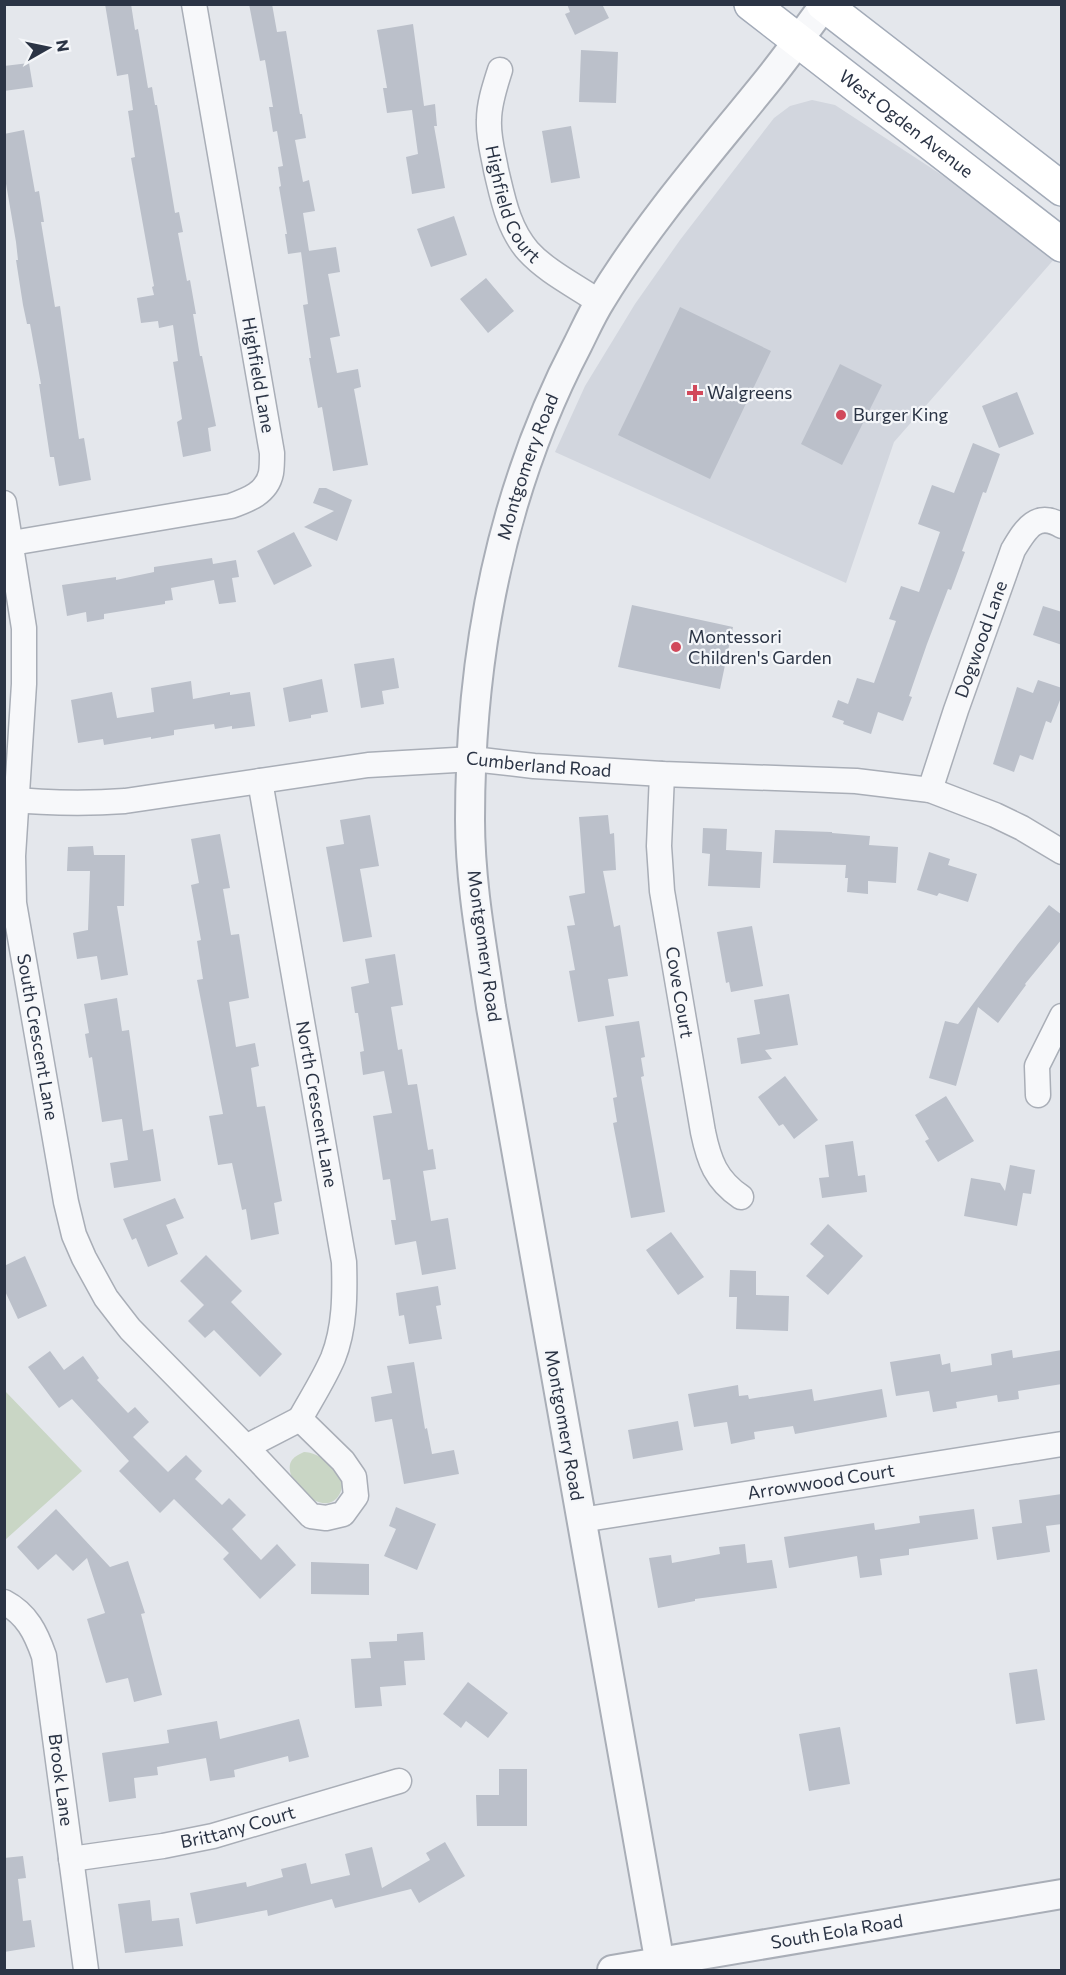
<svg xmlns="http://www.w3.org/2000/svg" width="1066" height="1975" font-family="Commissioner,sans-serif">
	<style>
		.built { fill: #d2d6de }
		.green { fill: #c9d6c5 }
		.building { fill: #bbc0ca }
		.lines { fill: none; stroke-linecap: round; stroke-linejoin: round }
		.minor-casing { stroke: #a9aeb7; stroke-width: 27 }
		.tertiary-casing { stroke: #a9aeb7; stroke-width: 32 }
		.primary-casing { stroke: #a3abb8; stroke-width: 36 }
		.minor { stroke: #f7f8fa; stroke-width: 24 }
		.tertiary { stroke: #f7f8fa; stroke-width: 28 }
		.primary { stroke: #fff; stroke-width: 33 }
		.poi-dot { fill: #d1495b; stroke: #f4f6f9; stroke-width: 2 }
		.labels { text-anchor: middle; stroke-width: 4.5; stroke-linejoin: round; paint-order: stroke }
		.street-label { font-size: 18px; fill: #2b3445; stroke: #f4f6f9 }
		.poi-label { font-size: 18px; fill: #2b3445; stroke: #f4f6f9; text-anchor: start }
	</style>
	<rect width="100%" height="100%" fill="#e4e7ec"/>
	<!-- built -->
	<path class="built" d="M812,100L835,105L980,200L1056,257L894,442L846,583L555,452L585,386L635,304L680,240L774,118L790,106Z"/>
	<!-- green -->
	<path class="green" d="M5,1391L82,1471L5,1540V1543Z
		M304,1452C322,1452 351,1477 339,1495C324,1521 279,1478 292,1460C295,1456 300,1454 304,1452Z"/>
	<!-- building -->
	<path class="building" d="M105,4H131L135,30L138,29L148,88L152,87L155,105H157L175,213L179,212L183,232L178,233L187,281L190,280L196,314H193L200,356H202L216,426L208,428L211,451L183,457L177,422L182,419L173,362L178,361L173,325L159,328L158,321L141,323L137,298L154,295L152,287L154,286L131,158L135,157L128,111L133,110L128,74L117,76Z
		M249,4H272L277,32L286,31L300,114H302L306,138L295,140L303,182L309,180L315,211L303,213L309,251L288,254L285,234H287L279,187L281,186L278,167L283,166L277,131L273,132L269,107H273L265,60L260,61Z
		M567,4H602L609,18L575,35L565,14L570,12Z
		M413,24L424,106L435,104L437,126H434L445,188L412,194L406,157L418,154L412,110L387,113L383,88H387L377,30Z
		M581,50L618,52L616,103L579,102Z
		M29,63L33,87L4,91V66Z
		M571,126L580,178L551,183L542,131Z
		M24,130L35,192L39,191L44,222H41L55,307L60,306L79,439L84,438L91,480L59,486L54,457H50L39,384H41L30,324H27L23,305L16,260H18L16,242L4,172V134Z
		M454,216L467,255L431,267L417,229Z
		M336,247L340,272L328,274L340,336L330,338L337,373L358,369L361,387L354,389L368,465L333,471L322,407L318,408L309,358H311L303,305L308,304L301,252Z
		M486,278L514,311L488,333L460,299Z
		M680,307L771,351L710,479L618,435Z
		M840,364L882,385L842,465L801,444Z
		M1017,392L1034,434L999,448L982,406Z
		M973,443L1000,454L986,493L983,492L962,551L965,552L951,590L948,589L927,644L909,696L912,697L903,721L878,712L871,734L843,724L844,721L832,717L838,700L848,704L857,678L874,683L896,621L889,619L901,586L919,592L940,532L918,524L932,485L954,493Z
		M319,488H326L352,500L337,541L304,527L334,511L313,503Z
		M294,532L312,566L274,585L257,551Z
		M212,558L213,564L236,560L239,577L232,578L236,602L219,604L214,580L171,588L173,600L165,601V604L104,614V619L87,622L86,612L67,616L62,585L116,577V580L154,572V567Z
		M632,605L733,627L720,689L618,667Z
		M1043,606L1062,612V645L1033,635Z
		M394,658L399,688L382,691L384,704L361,708L354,664Z
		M322,679L328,712L311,715V718L289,722L283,688Z
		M1038,680L1062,688V695L1051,723L1046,721L1033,760L1020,755L1014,772L993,764L1017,687L1033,693Z
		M191,681L193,699L230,692V695L250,692L255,726L232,729V726L215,729L214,724L174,730V735L151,739V737L104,745L103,739L78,743L71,700L112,692L117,718L154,712L151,688Z
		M370,815L379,866L360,869L372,937L343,942L326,847L344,844L340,820Z
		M608,815L610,834L614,833L616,870L603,871L614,927L620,925L628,976L608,979L614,1016L578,1022L569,971L575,970L567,926L575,925L569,896L585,893L579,817Z
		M703,828L727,829L726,850L762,852L760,888L708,886L710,854L702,853Z
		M775,830L832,832V833L870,836L869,845L898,847L896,883L868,881V894L847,892L848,878H845L846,865L773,863Z
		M220,834L230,888L223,889L231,935L239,934L249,998L229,1002L236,1047L255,1043L259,1066L251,1068L257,1107L265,1106L282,1201L274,1203L279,1234L251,1240L246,1209L242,1210L232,1163L218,1165L209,1116L223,1114L197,980L203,979L197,941L201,940L191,885L199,883L191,839Z
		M93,846L94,855H125L124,906H117L128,975L101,980L97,956L77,959L73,933L88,930L90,871H67L68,847Z
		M929,852L950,859L948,865L977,874L968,902L939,893L937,896L917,890Z
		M1049,905L1062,915V939L1025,984L1026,985L998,1023L978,1007L956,1086L929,1078L945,1021L958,1024L1017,945Z
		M752,926L763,986L731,992L729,982L726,983L717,932Z
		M395,954L403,1005L391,1007L398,1050L402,1049L408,1085L417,1084L428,1150L433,1149L436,1169L423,1171L431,1221L448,1218L456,1269L422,1275L416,1241L395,1245L391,1220H396L390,1179L383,1180L373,1116L392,1113L384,1071L363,1075L360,1052L364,1051L358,1013H355L351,987L369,983L365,959Z
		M789,994L798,1045L765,1050L772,1059L741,1064L737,1038L760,1034L754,1000Z
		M117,998L122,1031L129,1030L143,1131L153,1129L161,1181L114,1188L110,1163L128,1160L122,1119L102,1122L92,1057L89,1058L85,1034L89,1033L84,1004Z
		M639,1021L645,1057L641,1058L644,1076L641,1077L665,1212L631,1218L613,1123L617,1122L613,1098L617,1097L605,1026Z
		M785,1076L818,1120L794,1139L783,1124L779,1126L758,1097Z
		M946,1096L974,1141L938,1162L925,1141L929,1139L915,1115Z
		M853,1141L858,1176L865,1175L867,1192L822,1198L819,1178L829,1177L825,1145Z
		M1010,1165L1035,1170L1031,1194L1023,1193L1017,1226L964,1216L971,1178L1000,1183L1005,1191Z
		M175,1198L184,1218L166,1225L178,1254L148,1267L136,1238L132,1240L123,1219Z
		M828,1224L863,1256L828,1295L806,1276L824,1256L810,1244Z
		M671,1232L704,1277L678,1295L646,1250Z
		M206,1255L242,1291L231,1302L282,1354L260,1377L214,1330L205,1338L188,1321L204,1305L180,1281Z
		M25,1256L47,1306L18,1319L4,1289V1266Z
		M730,1270L756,1271V1295L789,1296L788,1331L736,1329L737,1297H729Z
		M438,1286L441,1305L436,1306L442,1339L409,1344L404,1315L399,1316L396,1293Z
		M1012,1350L1013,1358L1062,1350V1384L1018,1391L1019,1399L998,1402L997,1395L956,1402L957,1408L933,1412L929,1391L896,1396L890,1362L940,1354L942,1365L950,1363L951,1372L992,1365L991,1354Z
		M50,1351L64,1370L83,1356L99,1378L97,1380L128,1413L135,1407L149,1422L133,1437L168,1472L186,1455L202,1471L195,1479L222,1505L229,1498L246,1515L232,1529L261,1560L277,1544L296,1565L260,1599L223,1559L229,1553L174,1499L160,1513L119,1471L129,1461L72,1399L59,1408L28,1367Z
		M414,1362L425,1429L427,1428L432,1454L454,1450L459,1474L404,1484L392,1419L375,1422L371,1397L392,1393L387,1366Z
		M738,1385L739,1396L748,1395L749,1399L812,1389L814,1401L882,1389L887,1417L795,1434L793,1426L754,1432L755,1439L731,1444L727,1422L694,1427L688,1394Z
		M678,1421L683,1450L633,1459L628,1430Z
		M1062,1494V1524L1046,1526L1050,1552L997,1560L992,1527L1022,1523L1019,1500Z
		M396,1507L436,1524L417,1570L384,1556L396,1529L389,1526Z
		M56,1509L110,1567L128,1561L145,1613L141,1614L162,1695L134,1702L128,1678L106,1683L87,1619L105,1613L87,1558L73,1571L56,1554L38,1570L17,1547Z
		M974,1509L978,1539L909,1549V1555L880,1559L882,1575L860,1578L857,1556L789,1568L784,1537L874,1523L875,1530L920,1523L919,1516Z
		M745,1544L747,1563L772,1560L777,1588L695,1599V1601L658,1608L649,1558L671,1555L672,1563L720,1554L719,1547Z
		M311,1562L369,1564V1595L311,1594Z
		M423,1632L425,1660L404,1661L406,1685L380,1687L382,1706L355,1708L351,1659L371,1658L369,1642L397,1641V1634Z
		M1037,1669L1045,1720L1016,1724L1009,1673Z
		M468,1682L508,1713L488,1738L466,1721L461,1728L443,1714Z
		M299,1719L309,1757L289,1762L288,1756L234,1770L235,1777L210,1781L206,1758L157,1767L158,1775L134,1778L136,1798L109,1802L102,1753L169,1743L167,1730L217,1721L220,1739Z
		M840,1727L850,1784L809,1791L799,1734Z
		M499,1769H527V1826H477L476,1795H499Z
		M445,1842L465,1876L419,1903L411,1889L335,1908L332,1899L268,1916L267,1910L196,1924L190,1893L246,1882L247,1887L283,1877L281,1869L306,1863L311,1884L350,1875L345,1854L372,1847L382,1888L430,1860L426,1853Z
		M23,1856L26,1878L18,1879L23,1921L31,1920L35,1947L4,1952V1858Z
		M150,1900L152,1921L179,1918L183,1946L125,1953L118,1904Z"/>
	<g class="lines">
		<!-- minor casing -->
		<g class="minor-casing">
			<g id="minor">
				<path id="s1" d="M500,70C495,86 489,103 489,120C488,137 493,153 496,170C503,199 508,228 528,251C547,272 576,286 599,302"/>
				<path id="s2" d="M4,503L24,628V684L13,856L14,903L66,1202L74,1235L84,1258L106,1298L130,1329L246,1447L300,1419"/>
				<path d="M12,543L231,506C248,500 267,493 271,473C272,467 272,459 272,453L194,4"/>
				<path id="s3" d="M662,774L659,846L662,891L703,1132C709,1161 716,1180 741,1197"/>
				<path id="s4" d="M260,781L344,1262C345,1294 345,1328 333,1358C324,1379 311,1399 300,1419"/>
				<path id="s5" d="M930,790L956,710L1013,550C1025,530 1036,510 1062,526"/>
				<path id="s6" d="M4,799C45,803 84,804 125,801L368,765L473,759L534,766L662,774L856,781L930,790L995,815L1022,828L1062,852"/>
				<path d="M1038,1095L1037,1066L1062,1016"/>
				<path d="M246,1447L311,1516L326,1518L343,1514L356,1496L354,1477L343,1461L300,1419"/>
				<path id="s7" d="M581,1520L1062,1444"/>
				<path id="s8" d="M4,1602C27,1614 36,1633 44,1656L86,1970"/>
				<path id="s9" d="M71,1859L163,1846L213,1836L399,1781"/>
			</g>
		</g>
		<!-- tertiary casing -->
		<g class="tertiary-casing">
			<g id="tertiary">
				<path id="s10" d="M612,1970L1062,1894"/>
				<path id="s11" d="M661,1970L491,1007C482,946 470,883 470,820C470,655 501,491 578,344C585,330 592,314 601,300C649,221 710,152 768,80C788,55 806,30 825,4"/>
			</g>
		</g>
		<!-- primary casing -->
		<g class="primary-casing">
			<g id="primary">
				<path id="s12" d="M751,4L1062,245"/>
				<path d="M823,4L1062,189"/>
			</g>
		</g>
		<!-- minor -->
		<use href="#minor" class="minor"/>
		<!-- tertiary -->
		<use href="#tertiary" class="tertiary"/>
		<!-- primary -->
		<use href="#primary" class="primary"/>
	</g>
	<!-- markers -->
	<g class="poi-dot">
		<path d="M692 384h6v6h6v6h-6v6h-6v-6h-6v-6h6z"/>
		<circle cx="841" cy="415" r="6"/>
		<circle cx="676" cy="647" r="6"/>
	</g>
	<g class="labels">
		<!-- street labels -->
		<g class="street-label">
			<text dy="6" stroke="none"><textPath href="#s12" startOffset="196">West Ogden Avenue</textPath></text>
			<text dy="6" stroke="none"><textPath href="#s1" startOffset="140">Highfield Court</textPath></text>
			<text transform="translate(258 375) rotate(80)" y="6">Highfield Lane</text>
			<text dy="6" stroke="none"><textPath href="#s11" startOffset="1526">Montgomery Road</textPath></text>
			<text dy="6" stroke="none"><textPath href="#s5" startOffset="159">Dogwood Lane</textPath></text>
			<text dy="6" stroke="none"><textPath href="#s6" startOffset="538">Cumberland Road</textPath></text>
			<text transform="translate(484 946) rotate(82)" y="6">Montgomery Road</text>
			<text dy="6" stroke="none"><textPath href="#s3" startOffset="220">Cove Court</textPath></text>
			<text dy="6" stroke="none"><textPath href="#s2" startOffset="538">South Crescent Lane</textPath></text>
			<text dy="6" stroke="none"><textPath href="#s4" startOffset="328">North Crescent Lane</textPath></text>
			<text transform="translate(564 1425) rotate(80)" y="6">Montgomery Road</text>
			<text dy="6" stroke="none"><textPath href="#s7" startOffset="243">Arrowwood Court</textPath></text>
			<text dy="6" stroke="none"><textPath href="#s8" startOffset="194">Brook Lane</textPath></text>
			<text dy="6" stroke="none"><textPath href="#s9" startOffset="170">Brittany Court</textPath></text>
			<text dy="6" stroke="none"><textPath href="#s10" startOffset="228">South Eola Road</textPath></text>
		</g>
		<!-- poi labels -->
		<g class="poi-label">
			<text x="707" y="399">Walgreens</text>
			<text x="853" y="421">Burger King</text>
			<text x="688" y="643">Montessori<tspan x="688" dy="21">Children's Garden</tspan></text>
		</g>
	</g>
	<!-- border -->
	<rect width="1066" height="1975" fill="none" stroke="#2b3445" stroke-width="12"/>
	<!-- north arrow -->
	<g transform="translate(48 48) rotate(81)" stroke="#f4f6f9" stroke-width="4.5" paint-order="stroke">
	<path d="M0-4.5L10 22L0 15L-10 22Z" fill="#2b3445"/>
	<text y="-9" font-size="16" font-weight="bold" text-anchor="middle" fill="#2b3445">N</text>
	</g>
</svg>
